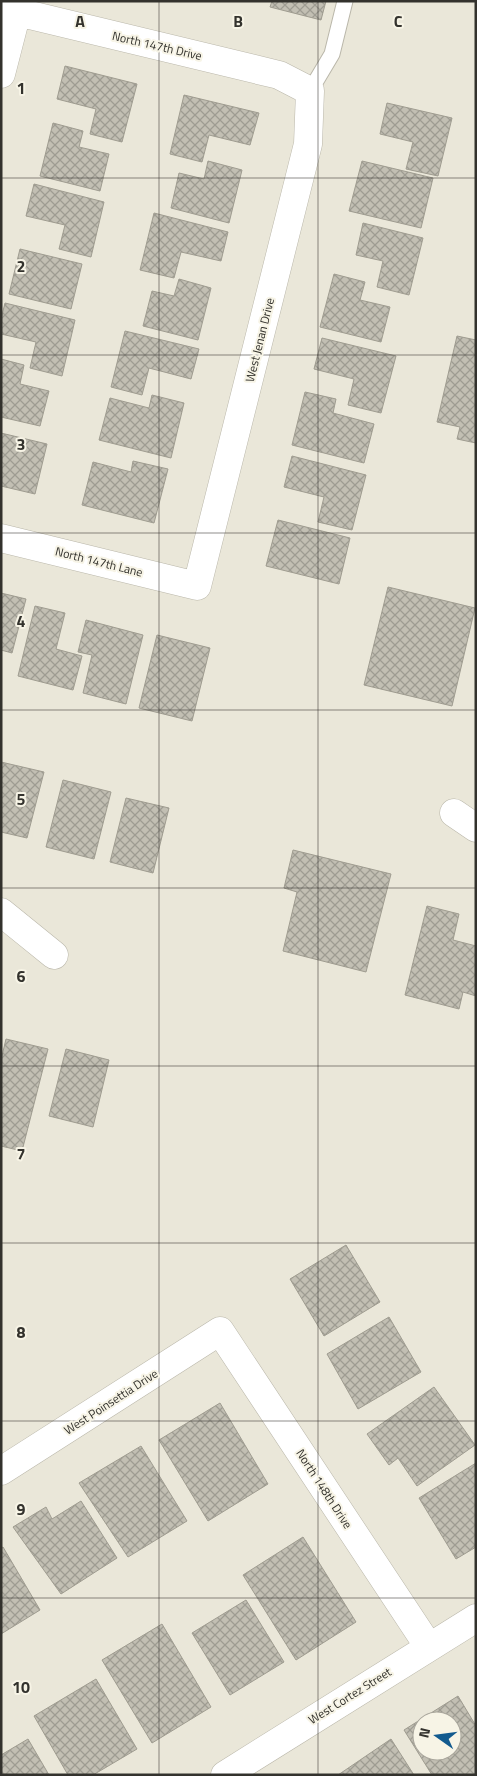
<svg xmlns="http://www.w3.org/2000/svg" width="477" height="1776" font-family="'Titillium Web',sans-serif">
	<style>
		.building { fill: url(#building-cross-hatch); stroke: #9f9c90; fill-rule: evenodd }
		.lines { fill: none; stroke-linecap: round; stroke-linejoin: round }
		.service-casing { stroke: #bab7aa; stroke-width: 17 }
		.minor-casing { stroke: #bab7aa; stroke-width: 29 }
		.service { stroke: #fff; stroke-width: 15 }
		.minor { stroke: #fff; stroke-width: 28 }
		.grid { fill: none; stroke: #33322d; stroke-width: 1; stroke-opacity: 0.55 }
		.labels { text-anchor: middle; stroke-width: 4; stroke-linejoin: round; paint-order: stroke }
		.street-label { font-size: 12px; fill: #33322d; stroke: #f7f4e6 }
		.grid-label { font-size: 16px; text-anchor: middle; font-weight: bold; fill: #33322d; stroke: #f7f4e6; stroke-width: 4; stroke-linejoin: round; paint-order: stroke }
	</style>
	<defs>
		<pattern id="building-cross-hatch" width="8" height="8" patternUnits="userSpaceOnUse" patternTransform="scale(1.25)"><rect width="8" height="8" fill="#c2bfb3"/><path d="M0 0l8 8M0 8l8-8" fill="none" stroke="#9e9c92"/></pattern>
	</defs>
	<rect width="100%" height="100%" fill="#eae7d9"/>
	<!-- building -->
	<path class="building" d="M272,1H326L321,20L270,7Z
		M65,66L137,84L122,142L90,134L96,109L57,99Z
		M184,95L259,113L250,145L209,135L202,162L170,154Z
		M387,103L452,118L438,176L406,169L413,142L380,134Z
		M53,123L83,131L79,147L109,154L100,191L40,176Z
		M208,161L242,170L229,223L171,208L179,173L204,179Z
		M362,161L433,178L421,228L349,211Z
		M34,184L104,202L91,257L59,249L65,225L26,216Z
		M154,213L228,232L221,261L181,252L174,278L140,270Z
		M363,223L423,238L409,295L377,287L383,261L356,255Z
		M20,249L82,264L71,309L9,294Z
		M334,274L365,282L360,300L390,307L381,342L320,327Z
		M179,279L211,288L198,340L143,326L152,291L174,296Z
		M5,303L75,320L62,376L30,368L36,342L1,334V319Z
		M125,331L199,349L191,379L149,368L142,395L111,387Z
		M457,336L476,340V443L457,439L460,427L437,422Z
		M322,338L396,356L381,413L348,405L354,379L314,369Z
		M1,359L24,365L20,384L49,391L40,426L1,417Z
		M305,392L336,399L333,413L374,424L364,463L292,445Z
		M152,395L184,403L171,458L99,440L110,398L149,408Z
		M1,433L47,444L35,494L1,486Z
		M292,456L366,475L352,530L318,522L324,497L284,487Z
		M133,461L168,469L154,523L82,505L93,462L131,472Z
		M278,520L350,538L339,584L266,566Z
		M388,587L475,608L452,706L364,685Z
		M1,593L26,599L12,653L1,650Z
		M35,606L65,613L56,649L82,656L73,690L18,676Z
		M86,620L143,635L126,704L83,693L92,655L78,652Z
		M157,635L210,648L192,721L139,708Z
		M1,762L44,772L27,838L1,832Z
		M63,780L111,792L94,859L46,847Z
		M126,798L169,808L153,873L110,862Z
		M293,850L391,874L366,972L283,951L297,892L284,888Z
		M427,906L459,914L453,940L476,946V996L463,992L459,1009L405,995Z
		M6,1039L48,1049L22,1151L1,1146V1060Z
		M66,1049L109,1060L93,1127L49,1116Z
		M346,1245L380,1302L324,1336L290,1279Z
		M389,1317L421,1372L358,1409L327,1354Z
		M434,1387L475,1445L417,1486L398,1458L389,1465L367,1434Z
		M220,1403L268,1484L208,1521L159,1440Z
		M141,1446L187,1521L128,1557L79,1483Z
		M476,1463V1547L456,1559L419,1498Z
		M81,1501L117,1558L61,1594L13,1527L46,1507L52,1519Z
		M303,1537L356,1622L296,1660L243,1575Z
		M3,1547L40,1610L1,1634V1548Z
		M246,1600L284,1662L230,1695L192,1633Z
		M162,1624L211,1707L152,1743L102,1660Z
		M96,1679L137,1749L93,1775H68L34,1716Z
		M458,1696L476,1726V1775H432L404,1730ZM422,1721H452V1751H422Z
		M28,1739L49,1775H1V1755Z
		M391,1739L414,1775H338Z"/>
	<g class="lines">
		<!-- service casing -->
		<g class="service-casing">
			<path id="service" d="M310,91L332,54L345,1"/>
		</g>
		<!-- minor casing -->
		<g class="minor-casing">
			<path id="minor" d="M1,8L279,75L310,91L308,144L197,586L1,538
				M1,74L17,12
				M454,813L476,828
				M1,912L54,955
				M1,1471L220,1331L429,1647
				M225,1775L476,1618"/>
		</g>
		<!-- service -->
		<use href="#service" class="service"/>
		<!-- minor -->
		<use href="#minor" class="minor"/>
	</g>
	<!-- grid -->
	<path class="grid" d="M159,1V1775M318,1V1775M1,178H476M1,355H476M1,533H476M1,710H476M1,888H476M1,1066H476M1,1243H476M1,1421H476M1,1598H476"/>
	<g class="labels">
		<!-- street labels -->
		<g class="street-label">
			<text transform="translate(157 46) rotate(13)" y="4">North 147th Drive</text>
			<text transform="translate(260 340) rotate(-76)" y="4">West Jenan Drive</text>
			<text transform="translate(99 562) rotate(14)" y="4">North 147th Lane</text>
			<text transform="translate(111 1402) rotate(-33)" y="4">West Poinsettia Drive</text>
			<text transform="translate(324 1489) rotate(57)" y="4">North 148th Drive</text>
			<text transform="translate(350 1696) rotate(-32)" y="4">West Cortez Street</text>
		</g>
	</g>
	<g class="grid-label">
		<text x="80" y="27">A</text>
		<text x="238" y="27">B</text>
		<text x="398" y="27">C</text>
		<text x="21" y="94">1</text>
		<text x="21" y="272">2</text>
		<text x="21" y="450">3</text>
		<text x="21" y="627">4</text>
		<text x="21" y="805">5</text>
		<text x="21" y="982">6</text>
		<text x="21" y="1160">7</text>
		<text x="21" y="1338">8</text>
		<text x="21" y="1515">9</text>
		<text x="21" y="1693">10</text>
	</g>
	<!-- border -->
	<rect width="477" height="1776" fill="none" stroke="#33322d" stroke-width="5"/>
	<!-- north arrow -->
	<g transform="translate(437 1736) rotate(284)"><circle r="24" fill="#f7f4e6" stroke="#a9a69c"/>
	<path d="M0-4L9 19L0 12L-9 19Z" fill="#125a8e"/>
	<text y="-8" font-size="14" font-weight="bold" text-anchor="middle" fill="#33322d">N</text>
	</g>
</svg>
